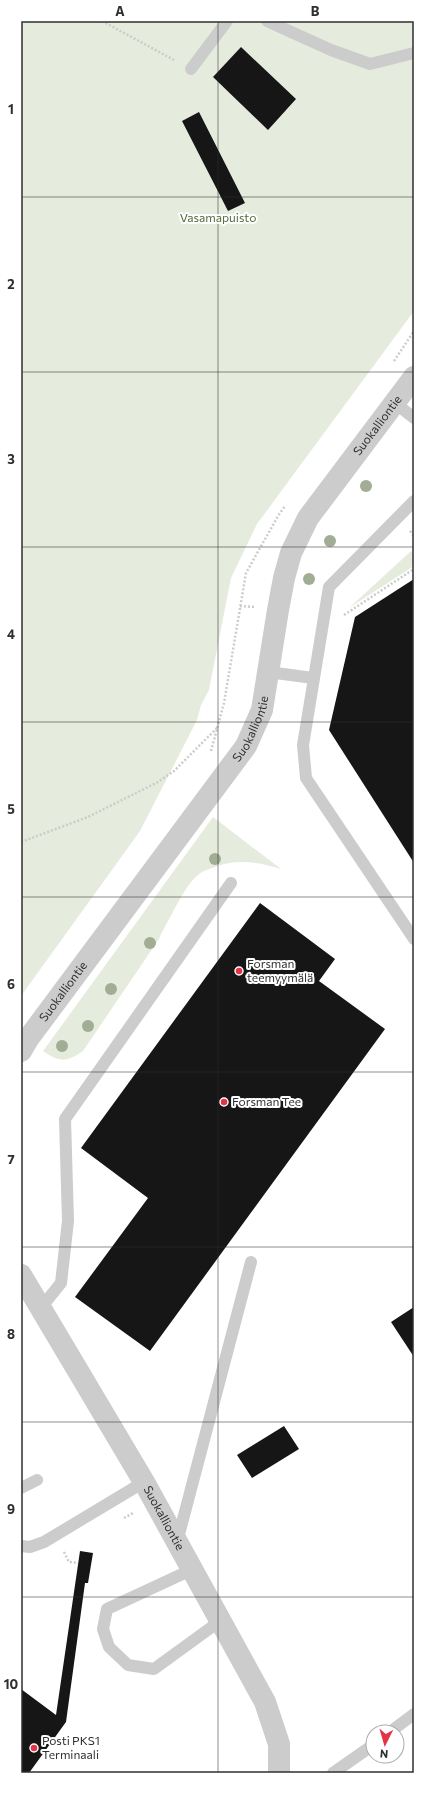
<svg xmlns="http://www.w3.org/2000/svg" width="435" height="1794" font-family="Commissioner,sans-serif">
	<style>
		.green { fill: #e5ecdd }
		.building { fill: #161616 }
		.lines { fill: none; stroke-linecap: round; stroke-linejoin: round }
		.path { stroke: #ccc; stroke-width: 2.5; stroke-dasharray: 2 2; stroke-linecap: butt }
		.lane { stroke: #ccc; stroke-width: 12 }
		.street { stroke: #ccc; stroke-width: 22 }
		.tree { fill: #a1ad94 }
		.grid { fill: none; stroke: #2f2f2f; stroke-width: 1; stroke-opacity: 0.55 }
		.poi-dot { fill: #e33447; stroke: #fff; stroke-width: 1.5 }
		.labels { text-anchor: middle; stroke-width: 4; stroke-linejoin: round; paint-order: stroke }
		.park-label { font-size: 12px; fill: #546a3d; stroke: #fff }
		.street-label { font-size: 12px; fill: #2f2f2f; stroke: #fff }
		.poi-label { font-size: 12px; fill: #2f2f2f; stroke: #fff; text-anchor: start }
		.neatline { fill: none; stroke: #2f2f2f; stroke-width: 1.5 }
		.grid-label { font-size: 13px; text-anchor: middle; font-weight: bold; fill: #2f2f2f }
	</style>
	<rect width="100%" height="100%" fill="#fff"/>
	<!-- green -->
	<path class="green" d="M21,21H414V311L257,524L231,578L209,690L201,705L197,720L140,831L21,996Z
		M411,551L414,555V566L349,608Z
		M213,817L281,869C257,862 236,858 212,868C208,870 202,871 198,875C185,885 170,919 161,934L159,939L83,1051C67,1062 60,1063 43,1051L46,1047Z"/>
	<!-- building -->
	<path class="building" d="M241,47L296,99L268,130L213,77Z
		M199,112L245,203L228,211L182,121Z
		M414,579V863L329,730L355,617Z
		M260,903L335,959L319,981L385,1029L150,1351L75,1297L148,1198L81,1148Z
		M414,1307V1357L391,1322Z
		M284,1426L299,1449L252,1478L237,1455Z
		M80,1551L93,1553L88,1583H85L66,1722L29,1773H21V1689L56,1715Z"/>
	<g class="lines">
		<!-- path -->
		<path class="path" d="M102,21L174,60
			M394,361L414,331
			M410,531L414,536
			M240,606L255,607
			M344,615L414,569
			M211,751L224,703L246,573L278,516L285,506
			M21,842L88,817L158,782L174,771L218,727
			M124,1518L133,1513
			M64,1552L69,1562L78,1563"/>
		<!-- lane -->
		<path class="lane" d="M267,21L331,50L370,64L414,53
			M191,69L227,21
			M395,403L414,418
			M414,501L329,587L303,745L306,778L414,939
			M268,672L313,678
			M40,1309L61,1283L68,1221L65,1119L231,883
			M21,1488L37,1480
			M177,1542L251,1262
			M21,1546L30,1547L44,1542L144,1482
			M191,1570L107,1609L103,1629L109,1647L128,1665L154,1669L220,1621
			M390,1732L414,1714
			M333,1773L373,1745"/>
		<!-- street -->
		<g class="street">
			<path id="s1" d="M21,1051L28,1039L246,746L262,710L278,610L284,578L291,553L308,518L414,377"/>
			<path id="s2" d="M21,1275L144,1482L265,1702L279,1744V1773"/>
		</g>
	</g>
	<!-- trees -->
	<g class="tree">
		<circle cx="366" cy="486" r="6"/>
		<circle cx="330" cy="541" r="6"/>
		<circle cx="309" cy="579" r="6"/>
		<circle cx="215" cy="859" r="6"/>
		<circle cx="150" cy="943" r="6"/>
		<circle cx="111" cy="989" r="6"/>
		<circle cx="88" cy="1026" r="6"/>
		<circle cx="62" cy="1046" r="6"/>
	</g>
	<!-- grid -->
	<path class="grid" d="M218,21V1773M21,197H414M21,372H414M21,547H414M21,722H414M21,897H414M21,1072H414M21,1247H414M21,1422H414M21,1597H414"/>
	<!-- markers -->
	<g class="poi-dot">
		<circle cx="239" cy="971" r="4"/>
		<circle cx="224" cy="1102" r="4"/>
		<circle cx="34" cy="1748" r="4"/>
	</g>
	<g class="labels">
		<!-- park labels -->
		<g class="park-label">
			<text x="218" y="222">Vasamapuisto</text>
		</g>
		<!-- street labels -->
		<g class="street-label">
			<text dy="4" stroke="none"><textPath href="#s1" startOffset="733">Suokalliontie</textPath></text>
			<text dy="4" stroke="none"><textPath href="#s1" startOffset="397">Suokalliontie</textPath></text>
			<text dy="4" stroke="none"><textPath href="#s1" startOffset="73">Suokalliontie</textPath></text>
			<text dy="4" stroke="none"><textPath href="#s2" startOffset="282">Suokalliontie</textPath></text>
		</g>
		<!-- poi labels -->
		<g class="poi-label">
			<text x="247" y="968">Forsman<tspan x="247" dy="14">teemyymälä</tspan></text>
			<text x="232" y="1106">Forsman Tee</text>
			<text x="42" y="1745">Posti PKS1<tspan x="42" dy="14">Terminaali</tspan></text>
		</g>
	</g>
	<!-- border -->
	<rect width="435" height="1794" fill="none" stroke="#ffffff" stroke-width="44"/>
	<!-- north arrow -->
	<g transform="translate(385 1744) rotate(185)"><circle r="19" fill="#ffffff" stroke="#acacac"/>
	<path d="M0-3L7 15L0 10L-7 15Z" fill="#e33447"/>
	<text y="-6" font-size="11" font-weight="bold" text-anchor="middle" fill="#2f2f2f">N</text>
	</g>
	<rect x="22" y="22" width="391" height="1750" class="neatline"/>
	<g class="grid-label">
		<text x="120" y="16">A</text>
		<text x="315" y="16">B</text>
		<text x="11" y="114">1</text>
		<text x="11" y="289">2</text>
		<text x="11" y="464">3</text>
		<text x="11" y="639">4</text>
		<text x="11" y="814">5</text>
		<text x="11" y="989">6</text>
		<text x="11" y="1164">7</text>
		<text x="11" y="1339">8</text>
		<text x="11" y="1514">9</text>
		<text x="11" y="1689">10</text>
	</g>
</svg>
